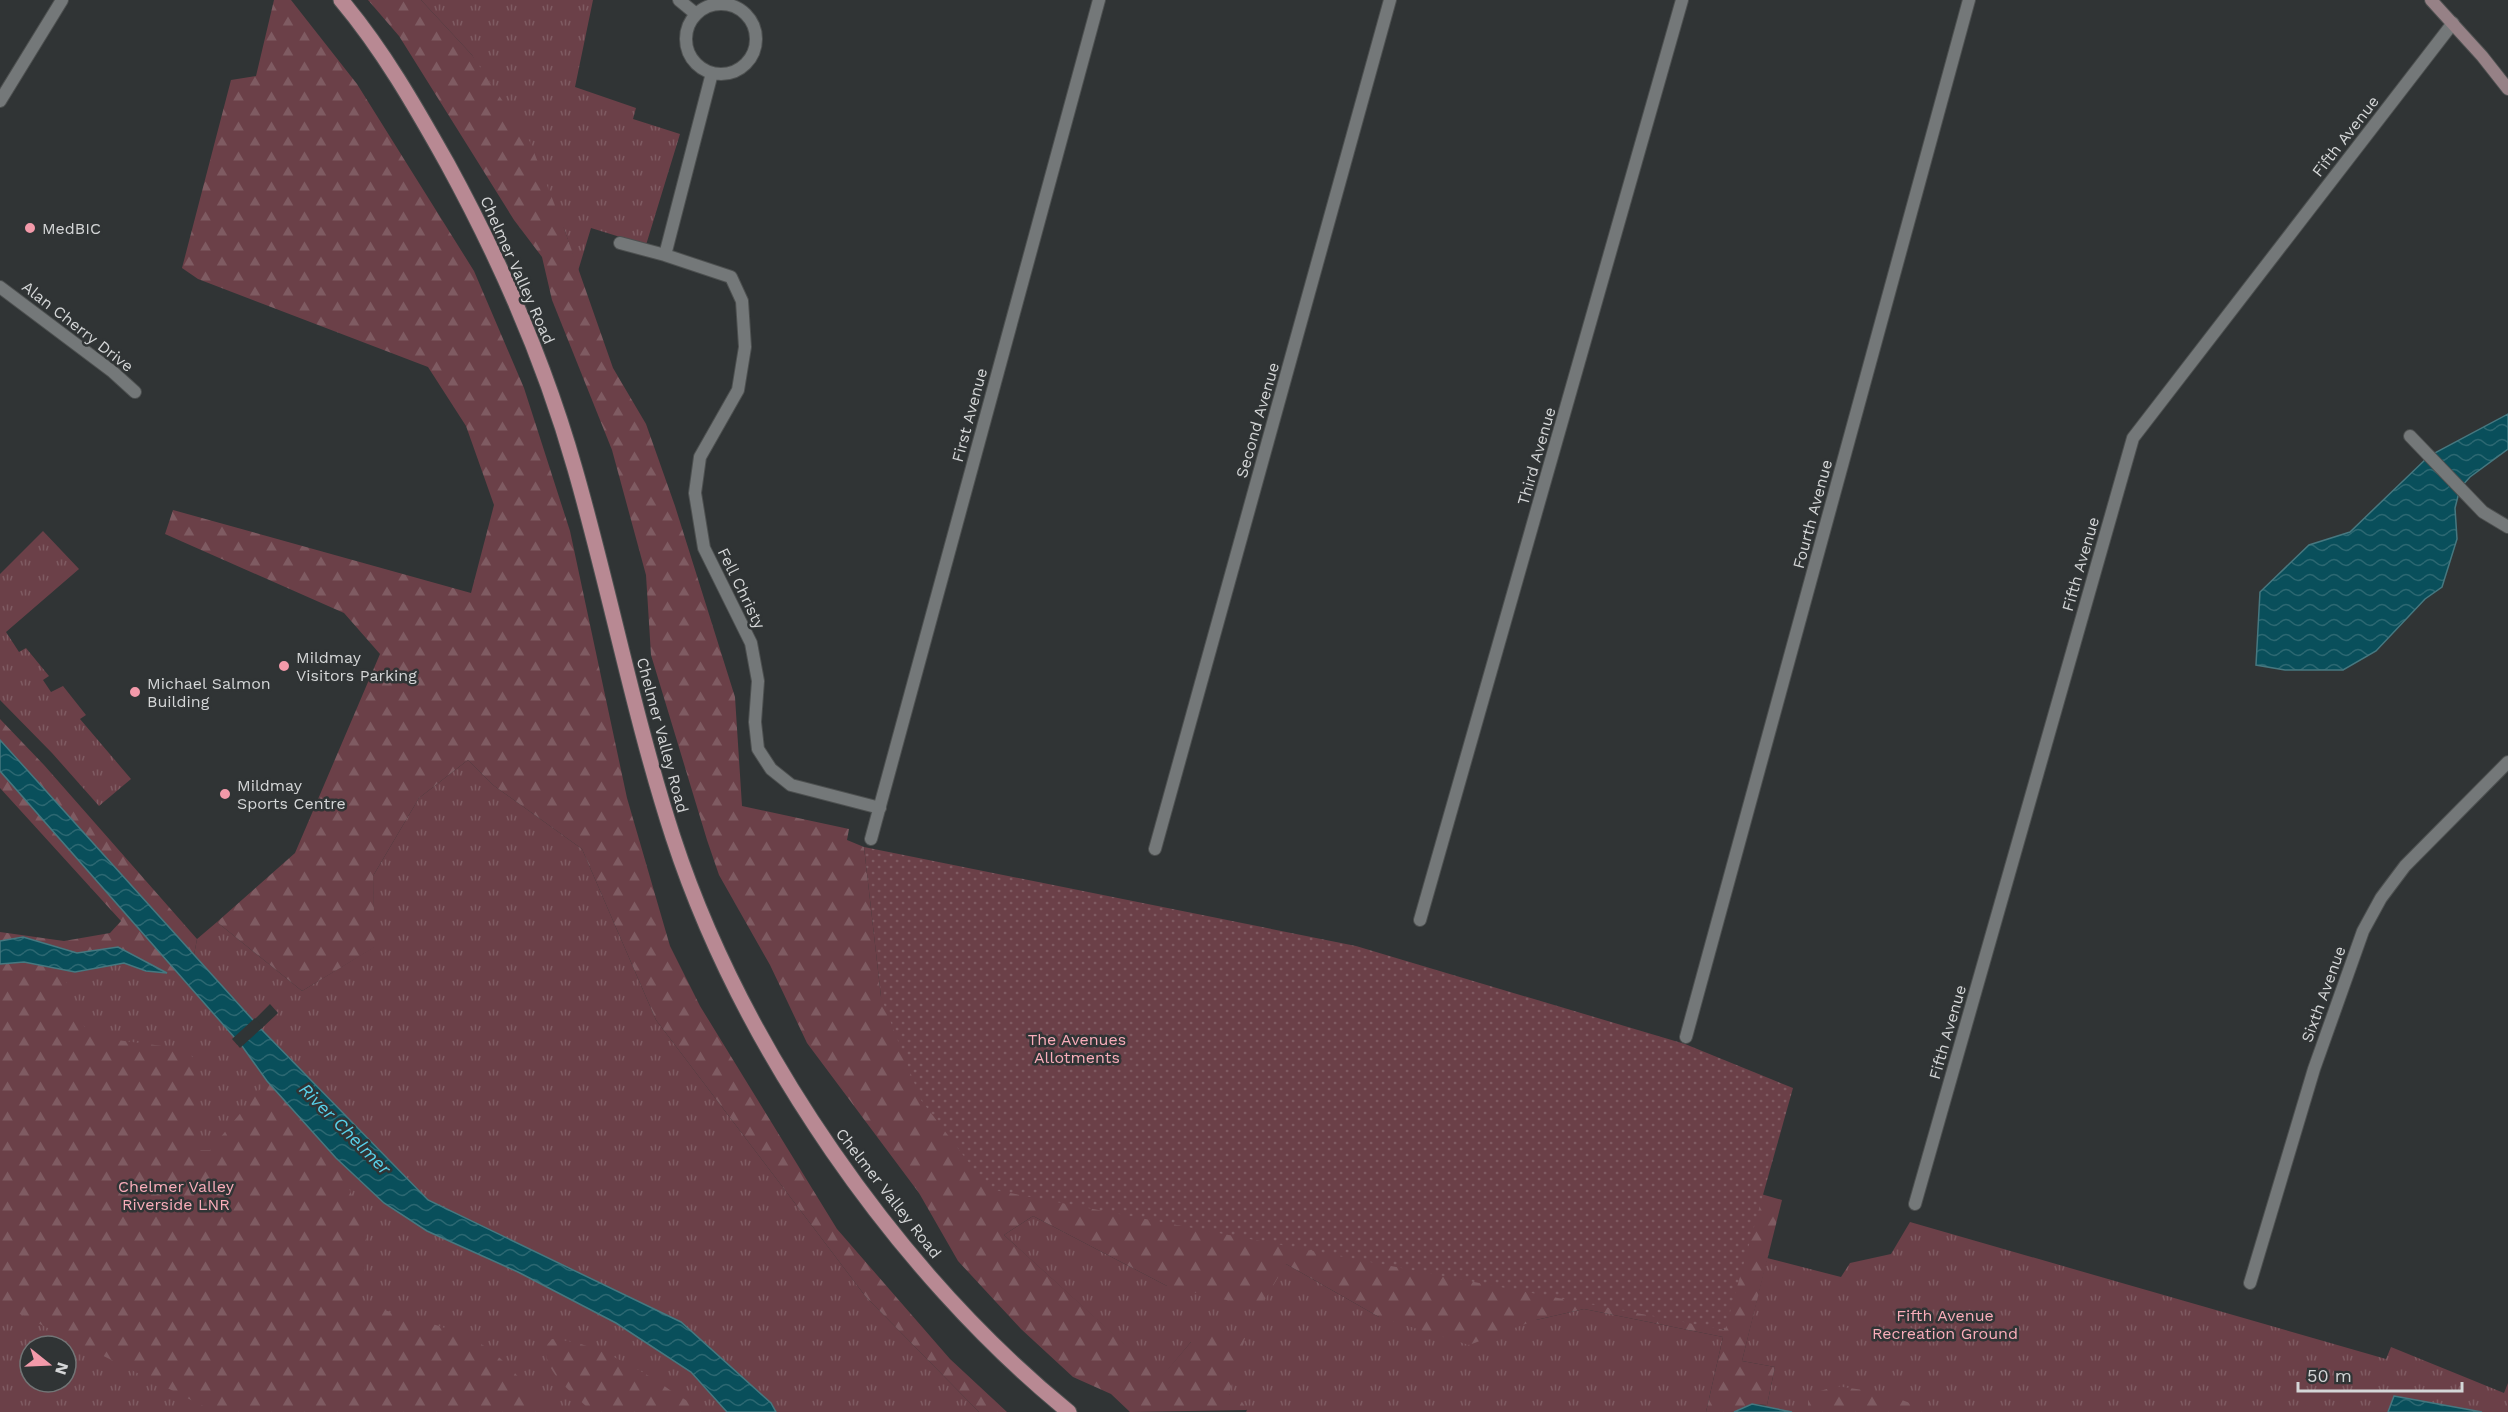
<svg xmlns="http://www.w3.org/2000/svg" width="2508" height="1412" font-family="'Work Sans',sans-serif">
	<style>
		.grass { fill: url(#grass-tufts); fill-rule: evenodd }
		.forest { fill: url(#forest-firs) }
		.garden { fill: url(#garden-dots) }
		.water { fill: url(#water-waves); stroke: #467880; stroke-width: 1.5 }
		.pier { fill: #303435 }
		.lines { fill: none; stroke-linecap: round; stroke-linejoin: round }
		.street-casing { stroke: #4d5050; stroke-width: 14 }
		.secondary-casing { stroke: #4d5050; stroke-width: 14 }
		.primary-casing { stroke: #4d5050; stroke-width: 17 }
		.street { stroke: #747879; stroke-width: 12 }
		.secondary { stroke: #968186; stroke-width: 12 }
		.primary { stroke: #b88993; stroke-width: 15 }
		.poi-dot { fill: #f39aaa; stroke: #303435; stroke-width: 2 }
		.labels { text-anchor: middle; stroke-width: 5; stroke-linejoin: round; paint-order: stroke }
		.street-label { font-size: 16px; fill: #d4d6d7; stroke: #303435 }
		.poi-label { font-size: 16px; fill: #d4d6d7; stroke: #303435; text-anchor: start }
		.park-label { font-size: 16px; fill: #f9adba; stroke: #303435 }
		.water-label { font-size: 18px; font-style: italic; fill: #58d1ea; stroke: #303435 }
	</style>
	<defs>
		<pattern id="grass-tufts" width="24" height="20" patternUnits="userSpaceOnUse" patternTransform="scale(1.5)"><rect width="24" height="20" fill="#6b4048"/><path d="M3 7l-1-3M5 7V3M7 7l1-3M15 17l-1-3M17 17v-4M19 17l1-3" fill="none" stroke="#7f5b62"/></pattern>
		<pattern id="forest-firs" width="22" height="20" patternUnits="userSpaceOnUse" patternTransform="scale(1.5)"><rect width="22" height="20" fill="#6b4048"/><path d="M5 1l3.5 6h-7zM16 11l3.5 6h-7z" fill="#7f5b62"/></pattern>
		<pattern id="garden-dots" width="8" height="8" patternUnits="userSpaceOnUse" patternTransform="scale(1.5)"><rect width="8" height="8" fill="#6b4048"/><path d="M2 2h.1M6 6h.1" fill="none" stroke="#7f5b62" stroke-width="1.8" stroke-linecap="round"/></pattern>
		<pattern id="water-waves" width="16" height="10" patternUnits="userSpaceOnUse" patternTransform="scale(1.5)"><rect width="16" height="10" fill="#094f5b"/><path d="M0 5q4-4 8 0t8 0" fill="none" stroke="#2c6872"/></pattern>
	</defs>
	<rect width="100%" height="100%" fill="#303435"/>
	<!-- grass -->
	<path class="grass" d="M421,0H593L575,87L636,108L633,119L680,134L646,245L591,228L578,271L565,231L472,55Z
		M43,531L79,569L6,632L19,652L26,648L49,676L43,680L51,692L63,686L86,715L80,719L131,779L99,806L52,753L0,700V574Z
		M468,760L493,785L582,849L656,1020L866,1297L979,1412H0V941L118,947L194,955L197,939L217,922L302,991L374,947L373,876L419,798ZM270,1004L278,1013L261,1029L253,1021ZM30,1346H66V1382H30Z
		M1033,1216L1167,1286L1286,1264L1379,1317L1536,1320L1584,1309L1723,1337L1706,1412H1246L1247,1410L1229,1394L1191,1342L1161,1378L1004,1235Z
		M1910,1222L2386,1359L2391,1347L2504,1393L2508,1383V1412H1734L1767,1405L1775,1367L1742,1361L1767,1258L1841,1277L1850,1263L1891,1254Z"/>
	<!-- forest -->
	<path class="forest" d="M274,0H291L357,84L474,271L524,388L570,531L627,798L670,946L700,1006L837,1229L950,1359L1007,1412H979L866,1297L656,1020L582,849L493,785L468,760L419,798L373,876L375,947L302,991L217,922L295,853L380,654L344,613L165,534L173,510L471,593L494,505L466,426L428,367L198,279L182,268L231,80L256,76Z
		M368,0H421L472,55L530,142L565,231L613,368L646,424L675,506L735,697L742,806L849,829L847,840L864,847L881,997L1724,1330L1761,1194L1782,1200L1742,1361L1775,1367L1767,1405L1752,1404L1734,1412H1706L1723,1337L1584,1309L1536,1320L1469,1345L1379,1317L1286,1264L1260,1308L1167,1286L1033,1216L1004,1235L1161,1377L1191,1342L1218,1329L1245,1338L1229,1394L1239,1397L1247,1410L1130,1412L1111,1394L1073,1377L1021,1329L958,1261L919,1193L807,1043L770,965L719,875L707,840L651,655L646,575L612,450L552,300L542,257L514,220L399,36Z
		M0,719L44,765L197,939L194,955L0,741Z
		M0,771L178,973H167L118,947L77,953L23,937L0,941V932L64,941L110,933L121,921L0,788Z
		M24,962L75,972L66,983L67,1004L75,1017L86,1028L117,1040L185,1049L198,1063L200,1093L194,1150H210L267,1081L336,1158L353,1198L366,1222L367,1254L360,1303C395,1314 433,1322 466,1336C500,1351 525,1382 544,1412H215L0,1304V964Z
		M552,1339C585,1341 616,1357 644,1373C668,1387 687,1405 714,1412H592C574,1393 546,1376 545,1347Z
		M1836,1386L1883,1393L1934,1412H1811L1808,1408V1395Z"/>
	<!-- garden -->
	<path class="garden" d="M864,847L1356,946L1685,1044L1793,1088L1725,1330L989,1189L921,1100L881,997Z"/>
	<!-- water -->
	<path class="water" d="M2508,414V449L2470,477L2460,488L2455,508L2457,539L2442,587L2425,599L2376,651L2343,670H2285L2256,665L2260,592L2309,545L2350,532L2429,456Z
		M0,740L261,1029L428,1200L681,1322L771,1403L776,1412H727L691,1372L616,1323L518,1272L427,1231L384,1203L336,1158L267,1081L242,1046L0,771Z
		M23,937L77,953L118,947L167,973L146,971L124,963L75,972L24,962L0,964V941Z
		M2394,1396L2482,1412H2388Z
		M1752,1404L1792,1412H1734Z"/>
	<!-- pier -->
	<path class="pier" d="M255,1018L263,1027L240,1048L232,1039Z"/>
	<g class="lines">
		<!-- street casing -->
		<g class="street-casing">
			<path id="street" d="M679,0L696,14
				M686 39a35 35 0 1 1 70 0a35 35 0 1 1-70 0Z
				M712,73L665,255L731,277L742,301L745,347L738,390L700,457L695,493L704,548L751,643L758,681L755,722L758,749L771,769L791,785L880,808
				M0,101L62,0
				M620,243L665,255
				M0,287L113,372L135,392
				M2410,436L2483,512L2508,527
				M871,839L1099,0
				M1155,849L1390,0
				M1420,920L1682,0
				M1686,1037L1969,0
				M1915,1204L2133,438L2453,23
				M2250,1283L2314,1069L2363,931L2381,898L2405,866L2508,762"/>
		</g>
		<!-- secondary casing -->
		<g class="secondary-casing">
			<path id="secondary" d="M2431,0L2482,56L2508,89"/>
		</g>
		<!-- primary casing -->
		<g class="primary-casing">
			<path id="primary" d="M341,0C383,50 415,106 447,163C500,260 545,363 575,469C610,591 634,717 673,837C742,1048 897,1272 1069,1412"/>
		</g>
		<!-- street -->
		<use href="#street" class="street"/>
		<!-- secondary -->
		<use href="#secondary" class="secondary"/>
		<!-- primary -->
		<use href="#primary" class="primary"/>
	</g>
	<!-- markers -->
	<g class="poi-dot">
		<circle cx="30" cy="228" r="6"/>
		<circle cx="284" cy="666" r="6"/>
		<circle cx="135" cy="692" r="6"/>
		<circle cx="225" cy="794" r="6"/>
	</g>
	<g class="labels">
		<!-- street labels -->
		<g class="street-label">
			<text transform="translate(2345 136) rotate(-52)" y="6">Fifth Avenue</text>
			<text transform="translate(518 270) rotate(66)" y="6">Chelmer Valley Road</text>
			<text transform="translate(78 326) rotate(38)" y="6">Alan Cherry Drive</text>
			<text transform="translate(969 415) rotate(-75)" y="6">First Avenue</text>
			<text transform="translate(1257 420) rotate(-74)" y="6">Second Avenue</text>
			<text transform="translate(1536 456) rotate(-74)" y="6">Third Avenue</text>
			<text transform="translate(1812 514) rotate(-75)" y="6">Fourth Avenue</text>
			<text transform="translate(2080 564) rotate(-74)" y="6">Fifth Avenue</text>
			<text transform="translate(742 588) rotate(64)" y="6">Fell Christy</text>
			<text transform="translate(663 735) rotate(75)" y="6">Chelmer Valley Road</text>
			<text transform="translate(2323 994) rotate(-70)" y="6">Sixth Avenue</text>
			<text transform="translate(1947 1032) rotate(-74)" y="6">Fifth Avenue</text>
			<text transform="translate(889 1193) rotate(52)" y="6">Chelmer Valley Road</text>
		</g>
		<!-- poi labels -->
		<g class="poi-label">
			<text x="42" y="234">MedBIC</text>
			<text x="296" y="663">Mildmay<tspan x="296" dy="18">Visitors Parking</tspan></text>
			<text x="147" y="689">Michael Salmon<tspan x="147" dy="18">Building</tspan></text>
			<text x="237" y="791">Mildmay<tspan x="237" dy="18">Sports Centre</tspan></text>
		</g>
		<!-- park labels -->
		<g class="park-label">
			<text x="1077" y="1045">The Avenues<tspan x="1077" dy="18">Allotments</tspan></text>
			<text x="176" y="1192">Chelmer Valley<tspan x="176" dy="18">Riverside LNR</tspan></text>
			<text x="1945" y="1321">Fifth Avenue<tspan x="1945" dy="18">Recreation Ground</tspan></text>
		</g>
		<!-- water labels -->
		<g class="water-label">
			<text transform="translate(345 1129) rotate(45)" y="6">River Chelmer</text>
		</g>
	</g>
	<!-- north arrow -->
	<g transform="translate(48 1364) rotate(108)"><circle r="28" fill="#303435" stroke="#727576" stroke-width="1.5"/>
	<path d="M0-4.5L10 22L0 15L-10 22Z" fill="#f39aaa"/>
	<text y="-9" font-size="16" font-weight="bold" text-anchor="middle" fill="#d4d6d7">N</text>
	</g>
	<!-- scale -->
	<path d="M2298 1382v9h164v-9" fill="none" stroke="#d4d6d7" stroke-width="3"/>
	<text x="2307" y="1382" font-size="18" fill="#d4d6d7" stroke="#303435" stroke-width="4.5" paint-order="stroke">50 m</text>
</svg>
